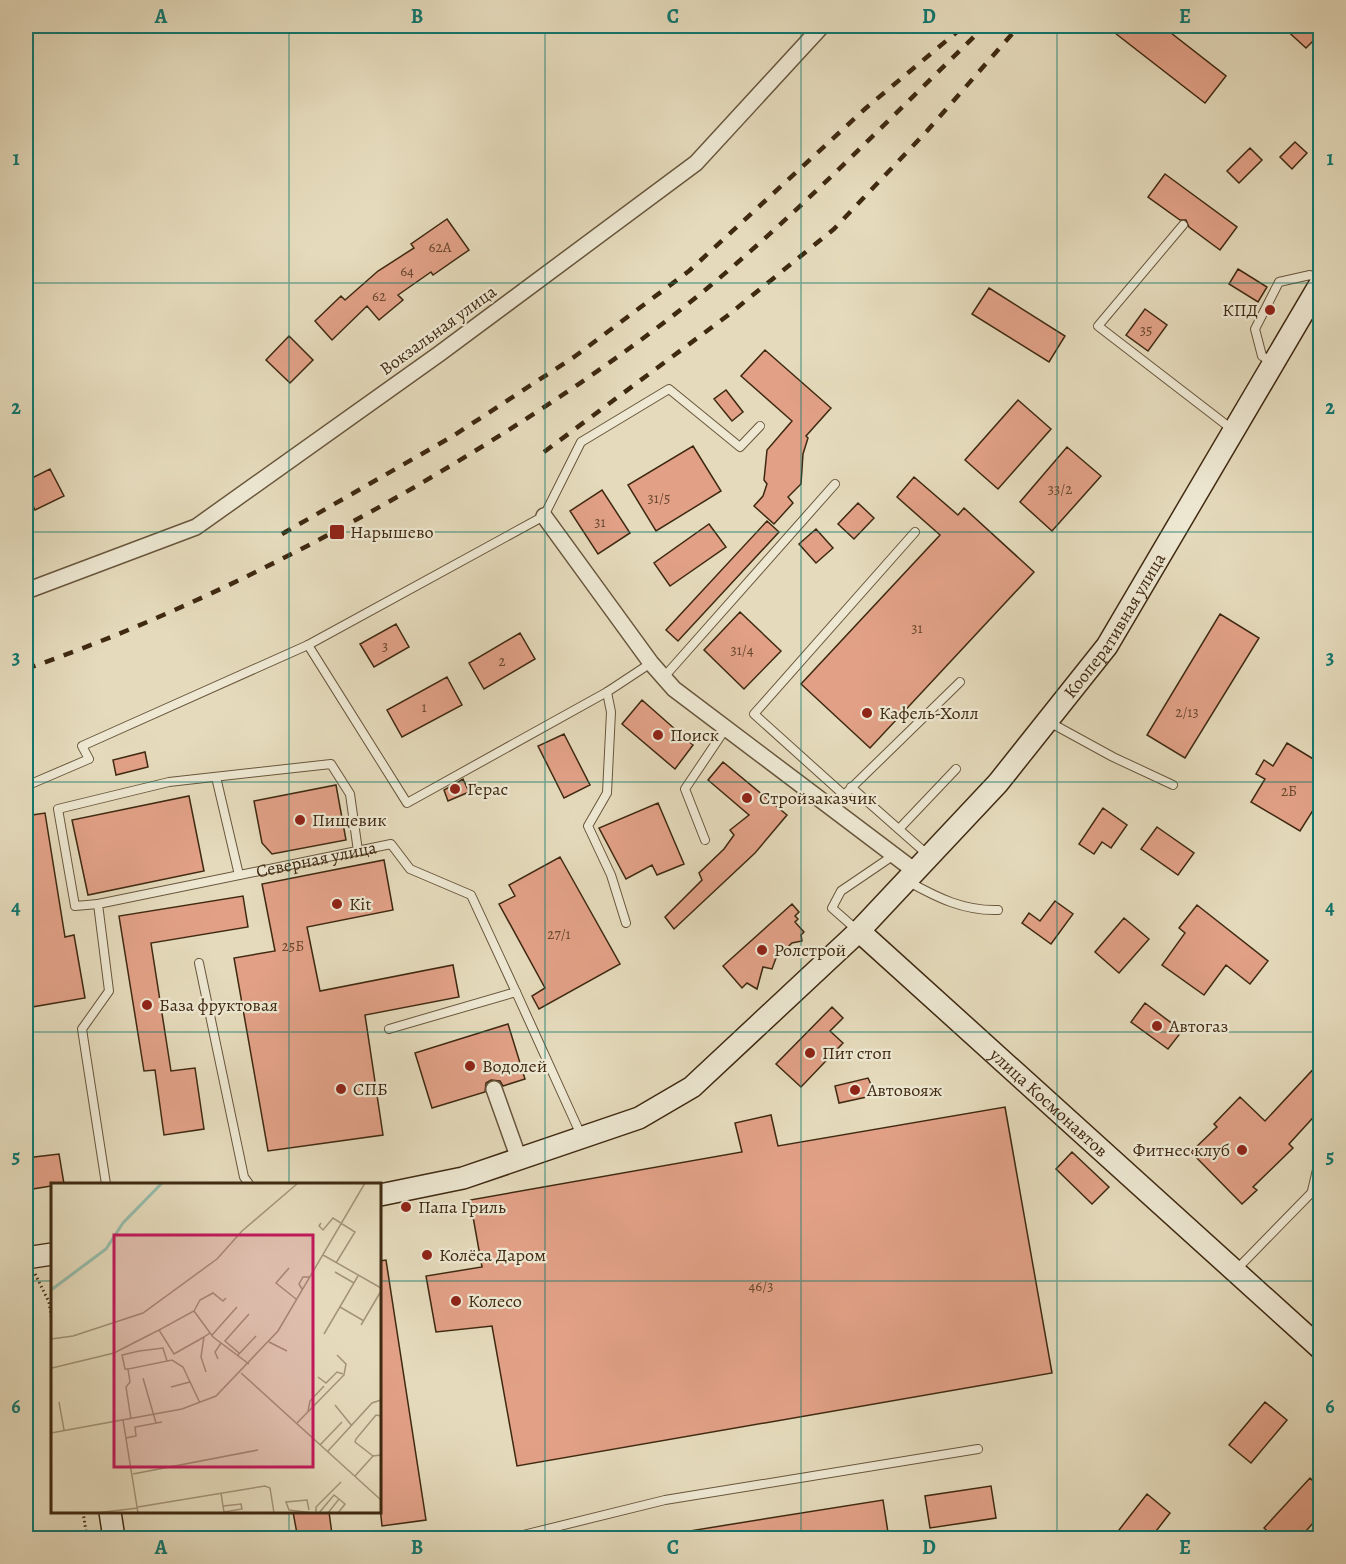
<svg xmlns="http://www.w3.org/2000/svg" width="1346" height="1564" font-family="Alegreya,serif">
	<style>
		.building { fill: #e2a187; stroke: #3f2911; stroke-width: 1.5 }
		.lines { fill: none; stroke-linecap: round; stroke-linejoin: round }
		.lane-casing { stroke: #68563c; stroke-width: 10 }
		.street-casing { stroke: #68563c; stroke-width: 18 }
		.secondary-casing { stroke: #3f2911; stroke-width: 24 }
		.path { stroke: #3f2911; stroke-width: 3; stroke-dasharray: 1.5 3; stroke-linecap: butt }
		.lane { stroke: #eee8d3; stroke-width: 8 }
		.street { stroke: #eee8d3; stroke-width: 15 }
		.secondary { stroke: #eee8d3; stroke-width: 21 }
		.rail { stroke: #3f2911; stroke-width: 4.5; stroke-dasharray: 10 10; stroke-linecap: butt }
		.grid { fill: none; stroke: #0f766e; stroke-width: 1.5; stroke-opacity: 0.55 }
		.poi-dot { fill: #8f2418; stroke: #eee8d3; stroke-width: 2 }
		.labels { text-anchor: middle; stroke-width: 4.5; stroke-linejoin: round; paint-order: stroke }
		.number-label { font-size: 15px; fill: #68472e }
		.poi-label { font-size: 18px; fill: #3f2911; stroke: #eee8d3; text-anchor: start }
		.street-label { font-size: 18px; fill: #3f2911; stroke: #eee8d3 }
		.inset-river { fill: none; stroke: #96bcab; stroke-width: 3 }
		.inset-road { fill: none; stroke: #a39478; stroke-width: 1.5 }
		.view { fill: #c2185b; fill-opacity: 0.15; stroke: #c2185b; stroke-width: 3 }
		.inset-edge { fill: none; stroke: #3f2911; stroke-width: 3 }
		.neatline { fill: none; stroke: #0f766e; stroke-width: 2 }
		.grid-label { font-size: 20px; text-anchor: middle; font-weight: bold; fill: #0f766e }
	</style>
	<rect width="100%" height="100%" fill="#e5dbbc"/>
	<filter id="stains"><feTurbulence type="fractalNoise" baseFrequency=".00333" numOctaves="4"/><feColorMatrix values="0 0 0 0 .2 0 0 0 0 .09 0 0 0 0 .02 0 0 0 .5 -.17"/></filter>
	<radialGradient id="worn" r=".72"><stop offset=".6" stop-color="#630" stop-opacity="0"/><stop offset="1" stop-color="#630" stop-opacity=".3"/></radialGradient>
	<!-- building -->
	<path class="building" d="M1106,26H1162L1226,76L1205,103Z
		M1282,26H1320V34L1306,48Z
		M1295,142L1307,153L1292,169L1280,157Z
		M1250,148L1262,160L1239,183L1227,171Z
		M1165,174L1237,227L1220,250L1189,227L1186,220H1180L1148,197Z
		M447,219L469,250L433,275L431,272L398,295L403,300L379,320L367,306L332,340L315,321L341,296L345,300L378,271L414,248L411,244Z
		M1238,269L1267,287L1258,302L1229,284Z
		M989,288L1065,336L1049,362L972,314Z
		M1145,309L1167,325L1148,351L1126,335Z
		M289,336L313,360L290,383L266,360Z
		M765,350L831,408L806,436L808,438L803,454L801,484L788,497L793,503L774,524L754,506L763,496L767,484L764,480L767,450L792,421L741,376Z
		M726,390L743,412L732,421L714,399Z
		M1018,400L1051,429L998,489L965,460Z
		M693,446L721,491L656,531L628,485Z
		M1067,447L1101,476L1052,531L1020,502Z
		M50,469L64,496L35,510L26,491V481Z
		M914,477L958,515L964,508L1034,572L870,748L801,684L940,535L897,497Z
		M602,490L630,533L598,554L570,511Z
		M858,503L874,518L854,539L838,524Z
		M767,521L779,532L678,641L666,630Z
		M709,524L726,547L670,586L654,563Z
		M816,529L833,548L816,563L799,544Z
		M740,612L781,651L744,689L704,650Z
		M1220,614L1259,638L1185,758L1147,735Z
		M396,624L409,647L374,667L360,644Z
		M520,633L535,659L484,689L469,663Z
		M447,677L462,705L402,737L387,710Z
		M642,700L693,745L675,769L622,724Z
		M564,734L590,785L564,798L538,746Z
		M1287,743L1320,763V811L1315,807L1300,831L1251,802L1265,779L1256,774L1264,760L1273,766Z
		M145,752L148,767L116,775L113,760Z
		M723,762L787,815L755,853L674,929L665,917L702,880L699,873L724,849L734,835L730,830L749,815L708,780Z
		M463,779L469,792L448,801L444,790Z
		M336,785L346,840L272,854L262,843L254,801Z
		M189,796L204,871L88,895L72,820Z
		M658,803L684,864L657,875L652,865L626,879L599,828Z
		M1103,808L1127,825L1111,848L1102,842L1094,854L1079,844Z
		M45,813L65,937L74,935L85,998L26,1008V816Z
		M1157,827L1194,853L1178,875L1141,849Z
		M560,857L620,964L539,1009L532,996L545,988L499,904L515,896L509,885Z
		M384,860L393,910L307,927L320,991L453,965L459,997L365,1015L383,1135L268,1151L234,958L275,951L262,884Z
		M243,896L248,927L151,943L171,1071L195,1068L204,1129L164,1135L155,1070L144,1071L119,916Z
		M1055,901L1073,914L1051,944L1022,923L1029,913L1040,921Z
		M792,904L799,912L795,916L798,919L795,922L804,932L801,935L802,941L792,943L776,958L772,969L763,967L757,989L747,983L742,988L723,966Z
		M1197,905L1268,961L1250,984L1226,965L1204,995L1162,965L1185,933L1179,928Z
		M1124,918L1149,939L1119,973L1095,952Z
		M1145,1003L1182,1031L1168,1049L1131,1022Z
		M832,1007L843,1018L830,1031L843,1043L801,1087L776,1064Z
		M508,1024L525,1079L503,1086L500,1081L491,1080L486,1083L485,1092L432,1108L415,1053Z
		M1320,1062V1110L1289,1144L1293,1148L1253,1187L1257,1190L1242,1204L1191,1152L1217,1127L1214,1124L1240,1097L1265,1121Z
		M868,1078L876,1095L839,1103L835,1086Z
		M1005,1107L1052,1373L517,1466L492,1326L436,1332L426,1276L482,1267L470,1200L742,1152L735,1123L771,1115L778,1146Z
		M1072,1152L1109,1187L1092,1204L1056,1169Z
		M59,1154L64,1184L26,1190V1158Z
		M386,1260L426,1520L382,1526L380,1507V1261Z
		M1265,1402L1287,1420L1251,1463L1229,1445Z
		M1310,1478L1320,1488V1515L1299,1539H1276L1264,1528Z
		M991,1486L996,1518L930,1528L925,1496Z
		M1147,1494L1170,1513L1150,1539H1112Z
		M883,1500L889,1539H684L683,1532Z
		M293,1512H329L332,1534L298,1539Z"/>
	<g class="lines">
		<!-- lane casing -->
		<g class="lane-casing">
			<g id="lane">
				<path d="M1183,225L1098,326L1233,430"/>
				<path d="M1272,362L1262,356L1255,329L1279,282L1310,275L1320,280"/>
				<path d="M664,677L835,484"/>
				<path d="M607,692L407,803L308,645L544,516L581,442L669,389L740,447L760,426"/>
				<path d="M1049,722L1113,757L1173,785"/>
				<path d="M216,777L239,875"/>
				<path d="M26,786L89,759L82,746L308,645"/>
				<path d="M851,787L928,855"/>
				<path d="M844,795L754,714L915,532"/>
				<path d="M835,811L844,795L960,682"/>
				<path d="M899,829L956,769"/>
				<path d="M705,840L685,789L726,728"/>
				<path d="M909,882C938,898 964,911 998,910"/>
				<path d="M98,904L75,906L58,809L169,782L331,764L350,794L358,851"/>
				<path d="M626,923L611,875L588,826L607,793L611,712L607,692L651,663"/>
				<path d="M858,931L832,908L841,891L894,855"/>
				<path d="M199,963L244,1177L249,1184"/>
				<path d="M389,1029L516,992L581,1135"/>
				<path id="s1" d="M106,1184L82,1029L109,991L98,904L391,844L410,869L471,895L516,992"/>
				<path d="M1312,1191L1320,1157"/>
				<path d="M1236,1270L1320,1184"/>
				<path d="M511,1538L665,1500L978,1449"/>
			</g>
		</g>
		<!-- street casing -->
		<g class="street-casing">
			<path id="street" d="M544,516L651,663L674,689L915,871
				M26,591L196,527L439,354L696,163L822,26
				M494,1089L519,1159"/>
		</g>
		<!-- secondary casing -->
		<g class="secondary-casing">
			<g id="secondary">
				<path id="s2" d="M859,931L1320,1348"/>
				<path id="s3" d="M380,1195L463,1178L639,1118L692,1087L859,931L998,783L1107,646L1320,284"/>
				<path d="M26,1258L52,1254"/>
				<path d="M110,1512L114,1538"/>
			</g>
		</g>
		<!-- path -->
		<path class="path" d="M35,1274L49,1302L52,1321
			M83,1512L87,1538"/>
		<!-- lane -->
		<use href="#lane" class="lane"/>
		<!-- street -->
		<use href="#street" class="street"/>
		<!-- secondary -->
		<use href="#secondary" class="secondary"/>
		<!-- rail -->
		<path class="rail" d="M544,452L727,316L834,229L927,131L1019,26
			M282,534L453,436L574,357L689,271L866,108L964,26
			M26,669C161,622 289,559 413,488C514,429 613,365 704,291C803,209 893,115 985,26"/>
	</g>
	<!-- grid -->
	<path class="grid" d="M289,26V1184M545,26V1538M801,26V1538M1057,26V1538M26,283H1320M26,532H1320M26,782H1320M26,1032H1320M26,1281H52M380,1281H1320M289,1512V1538"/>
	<!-- markers -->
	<g class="poi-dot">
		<circle cx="1270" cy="310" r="6"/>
		<rect x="329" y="524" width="16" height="16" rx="3"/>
		<circle cx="867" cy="713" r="6"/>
		<circle cx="658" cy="735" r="6"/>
		<circle cx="455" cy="789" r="6"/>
		<circle cx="747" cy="798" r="6"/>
		<circle cx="300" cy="820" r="6"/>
		<circle cx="337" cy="904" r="6"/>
		<circle cx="762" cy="950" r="6"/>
		<circle cx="147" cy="1005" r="6"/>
		<circle cx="1157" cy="1026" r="6"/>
		<circle cx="810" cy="1053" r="6"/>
		<circle cx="470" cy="1066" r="6"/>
		<circle cx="341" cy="1089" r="6"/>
		<circle cx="855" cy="1090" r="6"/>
		<circle cx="1242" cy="1150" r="6"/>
		<circle cx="406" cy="1207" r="6"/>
		<circle cx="427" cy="1255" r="6"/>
		<circle cx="456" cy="1301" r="6"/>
	</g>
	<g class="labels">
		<!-- number labels -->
		<g class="number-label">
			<text x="440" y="252">62А</text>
			<text x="407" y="276">64</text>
			<text x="379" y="301">62</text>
			<text x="1146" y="335">35</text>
			<text x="1060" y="494">33/2</text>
			<text x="659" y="503">31/5</text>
			<text x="600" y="527">31</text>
			<text x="917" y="633">31</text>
			<text x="385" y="651">3</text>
			<text x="742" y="655">31/4</text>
			<text x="502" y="666">2</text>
			<text x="424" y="712">1</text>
			<text x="1187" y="717">2/13</text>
			<text x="1289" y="796">2Б</text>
			<text x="559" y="939">27/1</text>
			<text x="293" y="951">25Б</text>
			<text x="761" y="1291">46/3</text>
		</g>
		<!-- poi labels -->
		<g class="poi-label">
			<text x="1258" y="316" text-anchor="end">КПД</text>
			<text x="350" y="538">Нарышево</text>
			<text x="879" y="719">Кафель-Холл</text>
			<text x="670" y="741">Поиск</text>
			<text x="467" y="795">Герас</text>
			<text x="759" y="804">Стройзаказчик</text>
			<text x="312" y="826">Пищевик</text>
			<text x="349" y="910">Kit</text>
			<text x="774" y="956">Ролстрой</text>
			<text x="159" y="1011">База фруктовая</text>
			<text x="1169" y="1032">Автогаз</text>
			<text x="822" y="1059">Пит стоп</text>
			<text x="482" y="1072">Водолей</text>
			<text x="353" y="1095">СПБ</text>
			<text x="867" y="1096">Автовояж</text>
			<text x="1230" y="1156" text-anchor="end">Фитнес клуб</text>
			<text x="418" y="1213">Папа Гриль</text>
			<text x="439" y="1261">Колёса Даром</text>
			<text x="468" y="1307">Колесо</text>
		</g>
		<!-- street labels -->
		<g class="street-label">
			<text transform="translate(438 330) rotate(-36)" y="6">Вокзальная улица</text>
			<text dy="6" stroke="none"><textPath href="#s3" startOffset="960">Кооперативная улица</textPath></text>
			<text dy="6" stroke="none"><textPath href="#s1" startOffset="514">Северная улица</textPath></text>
			<text dy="6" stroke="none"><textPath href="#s2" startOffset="256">улица Космонавтов</textPath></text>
		</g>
	</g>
	<!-- overview -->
	<g transform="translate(51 1183)">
		<rect width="330" height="330" fill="#e5dbbc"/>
		<path class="inset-river" d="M0,107L55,66L72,40L111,0"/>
		<path class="inset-road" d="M270,40L268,43L272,47L282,35L304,49L285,80M272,72L330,105M238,85L225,100L245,116M284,89L303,100M251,106L248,101L252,94H258M289,124L313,138M143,128L162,154L198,181M310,142L330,108M273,151L307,93M161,152L186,124M153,154L123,171L108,147L143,128L149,117L162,110L172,118L175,115M0,156L22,153L92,130L166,76L191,48L247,0M218,159L236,168M188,170L174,158L198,131M187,172L205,153M167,176L164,169L170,160M1,185L63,170L108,147M77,186H74L71,172L88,168L112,165L116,178M155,189L150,174L153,154L159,150M190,190L330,317M267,194L275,200L286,189L292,191M92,195L105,240M120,204L139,199L149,220M8,219L13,247M284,222L301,243M257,228L259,218L273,203M80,236L75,204L79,199L77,186L121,177L132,184L139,199M72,237L87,330M246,240L293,192L295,181L286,172M0,250L131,226L165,213L227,148L314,0M75,255L85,253L84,244L111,239M269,262L291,239M277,268L321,220L330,217M322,273L304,259L305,256L325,232L330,233M82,291L207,267M304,293L322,273L330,272M170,310L172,323L173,329L191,326L190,321L172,323M87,324L214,303L219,305L223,330M258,327L256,317L235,319L238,327L262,330M45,330L87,325M265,330V324L290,299M268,330L283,312L288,316M277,330L288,316L294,321L287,330"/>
		<path class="view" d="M63,52H262V284H63Z"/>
		<rect width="330" height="330" class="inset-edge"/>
	</g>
	<!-- margin -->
	<rect width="1346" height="1564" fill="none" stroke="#e5dbbc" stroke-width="66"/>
	<rect x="33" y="33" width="1280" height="1498" class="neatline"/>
	<g class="grid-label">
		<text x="161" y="23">A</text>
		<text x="417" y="23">B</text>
		<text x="673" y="23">C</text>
		<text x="929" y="23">D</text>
		<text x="1185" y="23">E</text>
		<text x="16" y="165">1</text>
		<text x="1330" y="165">1</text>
		<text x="16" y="414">2</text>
		<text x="1330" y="414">2</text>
		<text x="16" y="664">3</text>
		<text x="1330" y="664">3</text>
		<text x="16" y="914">4</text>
		<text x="1330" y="914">4</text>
		<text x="16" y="1163">5</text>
		<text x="1330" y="1163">5</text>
		<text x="16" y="1413">6</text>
		<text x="1330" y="1413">6</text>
		<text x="161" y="1554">A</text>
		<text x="417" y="1554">B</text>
		<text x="673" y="1554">C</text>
		<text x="929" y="1554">D</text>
		<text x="1185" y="1554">E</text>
	</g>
	<rect width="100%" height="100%" filter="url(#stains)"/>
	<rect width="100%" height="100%" fill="url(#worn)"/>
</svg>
